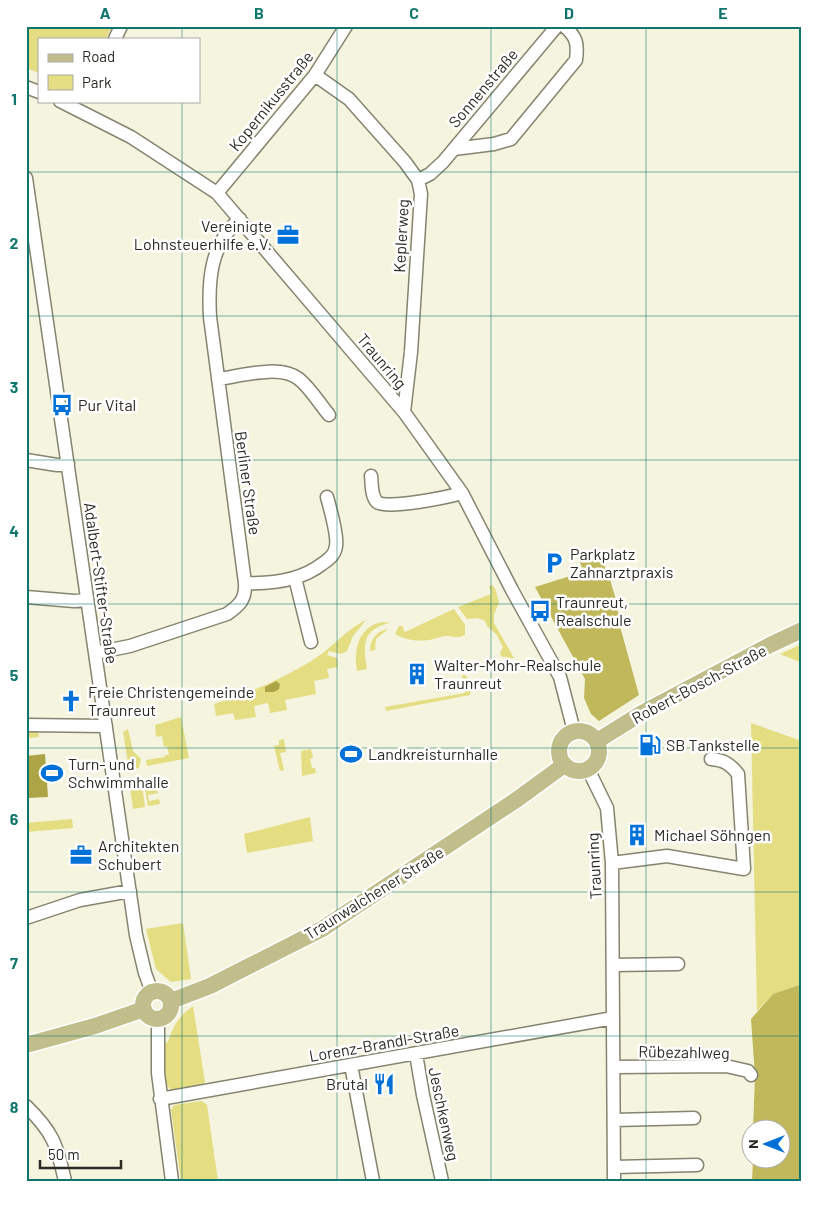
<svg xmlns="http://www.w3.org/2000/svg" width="828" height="1207" font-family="Barlow,sans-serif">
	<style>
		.green { fill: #e4dd82 }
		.forest { fill: #c0b85a }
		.water { fill: #aca445 }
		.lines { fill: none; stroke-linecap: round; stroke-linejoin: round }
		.minor-casing { stroke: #858470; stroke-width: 15 }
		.major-casing { stroke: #fff; stroke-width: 19 }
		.minor { stroke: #fff; stroke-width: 12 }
		.major { stroke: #c2be8b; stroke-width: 16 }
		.grid { fill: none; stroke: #0f766e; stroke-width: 1; stroke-opacity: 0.55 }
		.labels { text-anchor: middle; stroke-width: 5; stroke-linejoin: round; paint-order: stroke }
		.street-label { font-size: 16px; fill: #2c2b23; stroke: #fff }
		.poi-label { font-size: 16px; fill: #2c2b23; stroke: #fff; text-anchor: start }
		.neatline { fill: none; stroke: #0f766e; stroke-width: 2 }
		.grid-label { font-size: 16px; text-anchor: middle; font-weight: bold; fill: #0f766e }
	</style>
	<rect width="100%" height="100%" fill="#f5f4de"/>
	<!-- green -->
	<path class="green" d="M26,26H112L106,39H39V73L26,68Z
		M492,585L495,588L499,603L494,614V623L514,658H508L501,656L500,653L503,647L496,634L487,626L485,621L478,618L467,619L458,607L491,594L489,586Z
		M454,609L465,625V635C457,639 454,636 446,636C442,636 438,638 434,639C420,642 407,641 395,634L399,626H402L405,632Z
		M366,620L353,636L347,651L341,654L329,651L327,655L337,658L338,667L327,669L329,678L314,681L316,694L285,700L287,710L270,713L268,703L254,706L256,717L235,720L233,713L216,716L214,704C252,692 290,676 323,653C337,642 349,628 366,620Z
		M383,622L390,623C362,629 363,645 367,669L357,671C353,651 359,625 383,622Z
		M388,629L376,639L375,650L370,651C370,639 377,631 388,629Z
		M802,644V663L780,654Z
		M462,675H465C471,681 472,688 470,695L386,711L385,707L465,693Z
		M181,717L189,758L147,766L146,760L165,757V755H169L167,746L164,747L162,736L156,737L155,725Z
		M751,723L802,741V984L773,994L757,1011Z
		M26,729H38L39,737L29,738V748H26Z
		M128,729L133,751L141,759L139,768L129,769L123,732Z
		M284,739L286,752L280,753L284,770L280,771L274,746L279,745V740Z
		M311,749L313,758L310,759L312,768H315L316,773L302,776L301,751Z
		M155,781L158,793L148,795L149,801L159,799L160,804L148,806L144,784Z
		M142,785L145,807L133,809L130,787Z
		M310,817L313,841L247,853L244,834Z
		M72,819L73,828L26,832V823Z
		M183,923L191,979L171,982L156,969L146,929Z
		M193,1006L205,1082L202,1085L172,1090L167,1086L164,1073L165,1043L168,1042C173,1026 179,1016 193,1006Z
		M202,1101L207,1105L218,1181H181L171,1110L174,1105Z"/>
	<!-- forest -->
	<path class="forest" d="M594,550L608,572L616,600L621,630L639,695L599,721L591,714L584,698L585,679L535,587L583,572L578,555Z
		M802,984V1181H752L753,1160H780V1130L753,1129L755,1076L751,1019L773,994Z"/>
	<!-- water -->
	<path class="water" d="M276,681L280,684L279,689L274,692H265V687Z
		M45,754L48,797L28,798L26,756Z"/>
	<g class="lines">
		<!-- minor casing -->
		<g class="minor-casing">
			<path id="minor" d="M115,39L121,26
				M315,75L349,99L405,162L418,180L421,194L411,352L404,412
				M26,87L39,92
				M60,101L131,137L217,193L404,412L462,493L512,590L560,677L574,731
				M454,149L494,144L511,139L576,60C578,44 577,37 564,26
				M26,178L136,935L145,973L152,992
				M418,180L430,174L443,162L557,26
				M217,193L315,75L346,26
				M218,379C241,376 280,364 299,379C311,389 319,403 329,415
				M26,460L57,465L68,464
				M371,476C372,484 371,496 377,502C386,510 448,497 462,493
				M295,578L311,642
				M245,583C272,584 300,581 322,564C329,559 335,555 336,546C338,536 330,508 327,497
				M26,597L74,601L87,600
				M95,653L130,646L227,614C240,605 246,599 245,583L210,317C208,281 210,244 240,219
				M26,725L106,726
				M588,769L607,808L612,863L614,1181
				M612,863L667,856L744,869L738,774C730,764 724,760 711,759
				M26,918L80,900L130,891
				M613,965L678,964
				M158,1019V1073L172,1181
				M416,1054L423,1095L442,1181
				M351,1065L373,1181
				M614,1067L726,1066L748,1071L751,1075
				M160,1099L613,1018
				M26,1106C53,1132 57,1145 65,1181
				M614,1120L694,1118
				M614,1167L697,1165"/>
		</g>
		<!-- major casing -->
		<g class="major-casing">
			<path id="major" d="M559 751a20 20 0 1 1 40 0a20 20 0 1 1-40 0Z
				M597,741L642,713L770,645L802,630
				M143 1005a14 14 0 1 1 28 0a14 14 0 1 1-28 0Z
				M171,1001L210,986L322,929L519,798L564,765
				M26,1045L95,1026L144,1009"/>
		</g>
		<!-- minor -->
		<use href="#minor" class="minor"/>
		<!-- major -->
		<use href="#major" class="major"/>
	</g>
	<!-- grid -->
	<path class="grid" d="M182,26V39M337,26V1181M491,26V1181M646,26V1181M182,101V1181M26,172H802M26,316H802M26,460H802M26,604H802M26,748H802M26,892H802M26,1036H802"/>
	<!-- icons -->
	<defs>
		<g id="office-bare" transform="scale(1.725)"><path d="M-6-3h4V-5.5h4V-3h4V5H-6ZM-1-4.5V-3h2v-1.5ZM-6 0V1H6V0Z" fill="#0071d9" stroke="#fff" stroke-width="2.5" paint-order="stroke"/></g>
		<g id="bus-bare" transform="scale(1.725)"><path d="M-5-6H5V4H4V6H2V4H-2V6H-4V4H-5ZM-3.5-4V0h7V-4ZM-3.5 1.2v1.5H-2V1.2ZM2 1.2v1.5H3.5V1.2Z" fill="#0071d9" stroke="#fff" stroke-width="2.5" paint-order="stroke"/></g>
		<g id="parking-bare" transform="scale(1.725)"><path d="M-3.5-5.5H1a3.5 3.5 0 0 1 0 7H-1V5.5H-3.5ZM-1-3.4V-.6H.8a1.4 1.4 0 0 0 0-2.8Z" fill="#0071d9" stroke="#fff" stroke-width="2.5" paint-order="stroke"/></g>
		<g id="building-bare" transform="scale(1.725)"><path d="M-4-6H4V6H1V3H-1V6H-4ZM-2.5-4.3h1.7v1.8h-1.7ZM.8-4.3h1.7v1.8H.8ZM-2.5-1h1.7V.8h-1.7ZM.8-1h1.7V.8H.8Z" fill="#0071d9" stroke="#fff" stroke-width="2.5" paint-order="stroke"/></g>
		<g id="church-bare" transform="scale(1.725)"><path d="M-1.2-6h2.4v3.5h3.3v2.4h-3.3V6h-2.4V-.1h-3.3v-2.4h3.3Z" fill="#0071d9" stroke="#fff" stroke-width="2.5" paint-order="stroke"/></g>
		<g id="fuel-bare" transform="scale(1.725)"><path d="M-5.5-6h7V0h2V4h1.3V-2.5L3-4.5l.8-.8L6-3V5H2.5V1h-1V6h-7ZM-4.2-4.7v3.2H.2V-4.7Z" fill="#0071d9" stroke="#fff" stroke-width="2.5" paint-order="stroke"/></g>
		<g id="stadium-bare" transform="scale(1.725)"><path d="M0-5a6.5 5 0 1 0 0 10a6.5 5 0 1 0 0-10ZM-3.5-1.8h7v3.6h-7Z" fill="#0071d9" stroke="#fff" stroke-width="2.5" paint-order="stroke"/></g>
		<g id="restaurant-bare" transform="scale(1.725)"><path d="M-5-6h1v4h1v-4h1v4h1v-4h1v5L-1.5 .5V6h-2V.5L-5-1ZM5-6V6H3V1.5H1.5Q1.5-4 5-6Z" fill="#0071d9" stroke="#fff" stroke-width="2.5" paint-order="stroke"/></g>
	</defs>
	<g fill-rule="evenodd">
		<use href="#office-bare" x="288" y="235"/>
		<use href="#bus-bare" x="62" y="405"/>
		<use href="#parking-bare" x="554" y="563"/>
		<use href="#bus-bare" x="540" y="611"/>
		<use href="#building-bare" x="417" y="674"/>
		<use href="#church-bare" x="71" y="701"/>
		<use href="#fuel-bare" x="650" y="745"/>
		<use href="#stadium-bare" x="351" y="754"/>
		<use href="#stadium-bare" x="52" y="773"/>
		<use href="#building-bare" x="637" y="835"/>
		<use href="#office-bare" x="81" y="855"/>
		<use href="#restaurant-bare" x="384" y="1084"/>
	</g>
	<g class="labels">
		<!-- street labels -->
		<g class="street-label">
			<text transform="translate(483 88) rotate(-50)" y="6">Sonnenstraße</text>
			<text transform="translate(271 101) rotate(-51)" y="6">Kopernikusstraße</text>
			<text transform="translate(401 236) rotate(-87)" y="6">Keplerweg</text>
			<text transform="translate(382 361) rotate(50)" y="6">Traunring</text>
			<text transform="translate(248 483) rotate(82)" y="6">Berliner Straße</text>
			<text transform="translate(101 583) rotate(82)" y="6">Adalbert-Stifter-Straße</text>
			<text transform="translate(699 684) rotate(-28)" y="6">Robert-Bosch-Straße</text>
			<text transform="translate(594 866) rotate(-93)" y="6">Traunring</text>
			<text transform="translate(374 893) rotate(-32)" y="6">Traunwalchener Straße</text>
			<text transform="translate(384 1043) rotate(-10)" y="6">Lorenz-Brandl-Straße</text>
			<text transform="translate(684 1052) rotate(1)" y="6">Rübezahlweg</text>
			<text transform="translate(444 1114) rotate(78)" y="6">Jeschkenweg</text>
		</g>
		<!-- poi labels -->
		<g class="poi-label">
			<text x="272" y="232" text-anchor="end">Vereinigte<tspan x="272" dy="18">Lohnsteuerhilfe e.V.</tspan></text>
			<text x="78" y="411">Pur Vital</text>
			<text x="570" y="560">Parkplatz<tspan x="570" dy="18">Zahnarztpraxis</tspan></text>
			<text x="556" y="608">Traunreut,<tspan x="556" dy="18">Realschule</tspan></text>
			<text x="434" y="671">Walter-Mohr-Realschule<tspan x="434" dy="18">Traunreut</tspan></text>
			<text x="88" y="698">Freie Christengemeinde<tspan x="88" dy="18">Traunreut</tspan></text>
			<text x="666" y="751">SB Tankstelle</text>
			<text x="368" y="760">Landkreisturnhalle</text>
			<text x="68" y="770">Turn- und<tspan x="68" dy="18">Schwimmhalle</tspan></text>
			<text x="654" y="841">Michael Söhngen</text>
			<text x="98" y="852">Architekten<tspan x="98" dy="18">Schubert</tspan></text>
			<text x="368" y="1090" text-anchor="end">Brutal</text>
		</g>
	</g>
	<!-- border -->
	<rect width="828" height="1207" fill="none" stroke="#ffffff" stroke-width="55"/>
	<!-- legend -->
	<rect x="38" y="38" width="162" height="65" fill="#ffffff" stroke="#abaaa7"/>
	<rect x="48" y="54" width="25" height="8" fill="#c2be8b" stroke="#abaaa7"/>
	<text x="82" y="62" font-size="15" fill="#2c2b23">Road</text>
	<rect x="48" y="75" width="25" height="15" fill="#e4dd82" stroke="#abaaa7"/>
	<text x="82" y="88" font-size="15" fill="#2c2b23">Park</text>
	<!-- north arrow -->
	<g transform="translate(766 1144) rotate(270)"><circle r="24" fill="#ffffff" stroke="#abaaa7"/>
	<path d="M0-4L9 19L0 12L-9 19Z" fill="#0071d9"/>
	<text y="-8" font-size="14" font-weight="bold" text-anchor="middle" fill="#2c2b23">N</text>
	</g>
	<!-- scale -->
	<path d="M40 1160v8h81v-8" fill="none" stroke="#2c2b23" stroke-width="2.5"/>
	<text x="48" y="1160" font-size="15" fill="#2c2b23" stroke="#ffffff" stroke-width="4" paint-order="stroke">50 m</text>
	<rect x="28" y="28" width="772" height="1152" class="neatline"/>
	<g class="grid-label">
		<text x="105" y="19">A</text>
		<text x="259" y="19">B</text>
		<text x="414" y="19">C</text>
		<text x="569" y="19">D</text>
		<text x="723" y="19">E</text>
		<text x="14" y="105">1</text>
		<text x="14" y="249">2</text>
		<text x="14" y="393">3</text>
		<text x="14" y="537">4</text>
		<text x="14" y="681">5</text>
		<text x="14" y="825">6</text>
		<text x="14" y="969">7</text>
		<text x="14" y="1113">8</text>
	</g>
</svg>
